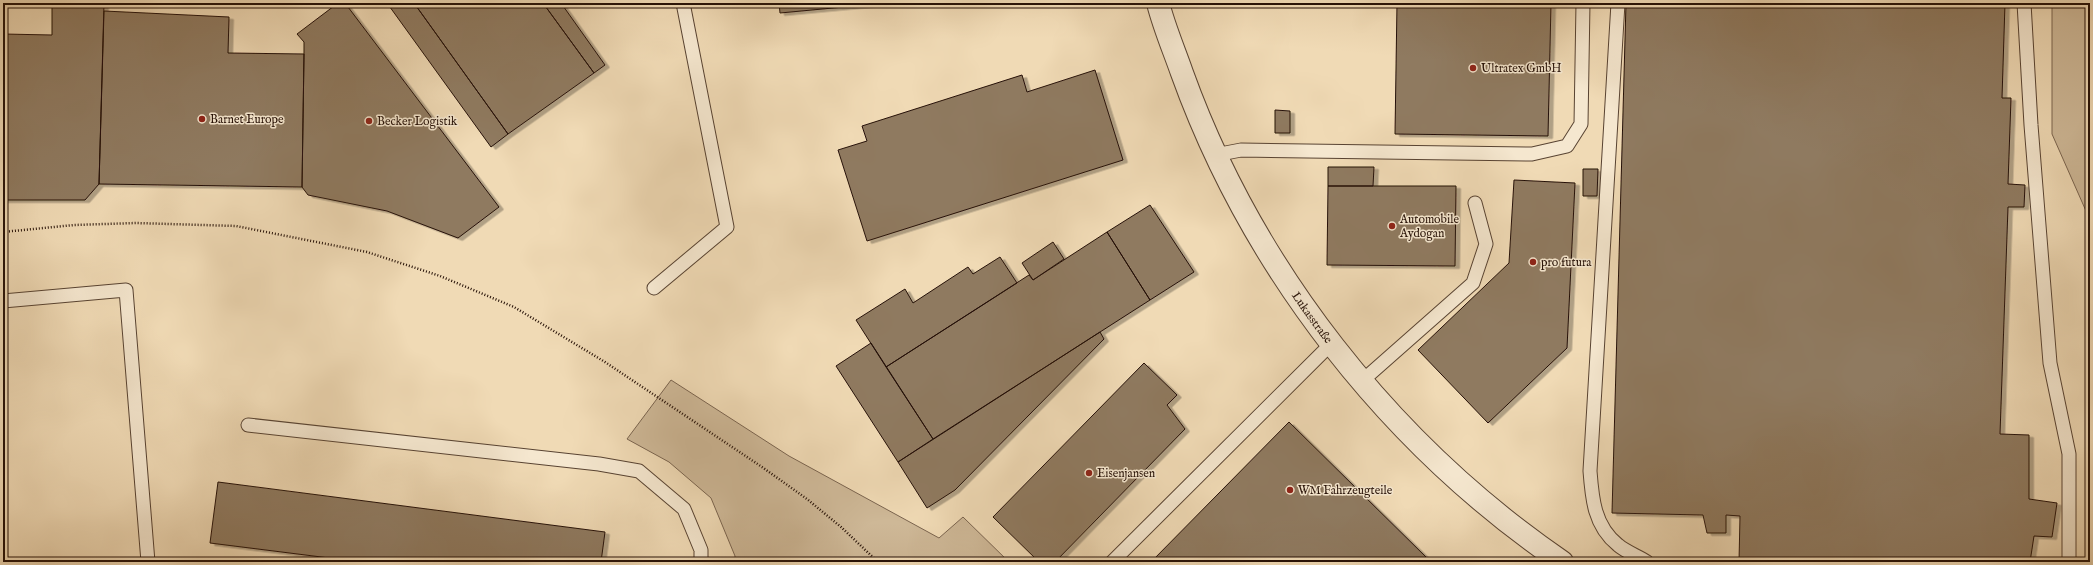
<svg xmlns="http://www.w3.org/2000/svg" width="2093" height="565" font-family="'IM FELL English',serif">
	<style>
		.green { fill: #ceb897; stroke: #7a644f }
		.building { fill: #8f7a61; stroke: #261107; filter: url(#shadow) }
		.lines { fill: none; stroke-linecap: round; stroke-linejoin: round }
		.service-casing { stroke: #584332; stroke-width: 15 }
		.minor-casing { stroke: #584332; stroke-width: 24 }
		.path { stroke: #261107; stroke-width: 2.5; stroke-dasharray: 1 2; stroke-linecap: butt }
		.service { stroke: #f5e7cf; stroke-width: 13 }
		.minor { stroke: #f5e7cf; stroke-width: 22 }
		.poi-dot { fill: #8f2418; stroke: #f5e7cf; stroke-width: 1.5 }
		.labels { text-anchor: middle; stroke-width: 3; stroke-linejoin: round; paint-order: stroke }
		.poi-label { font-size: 12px; fill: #261107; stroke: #f5e7cf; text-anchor: start }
		.street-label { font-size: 12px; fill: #261107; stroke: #f5e7cf }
	</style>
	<defs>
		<filter id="shadow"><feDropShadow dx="4.5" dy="2.5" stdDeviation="0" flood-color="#0004"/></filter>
	</defs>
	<rect width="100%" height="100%" fill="#f0dab5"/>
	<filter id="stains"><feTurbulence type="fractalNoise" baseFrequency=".005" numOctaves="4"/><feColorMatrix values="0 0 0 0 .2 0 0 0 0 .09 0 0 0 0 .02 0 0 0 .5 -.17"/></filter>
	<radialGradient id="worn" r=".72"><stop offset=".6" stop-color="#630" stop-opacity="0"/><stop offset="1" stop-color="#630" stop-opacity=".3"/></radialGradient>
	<!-- green -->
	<path class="green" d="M2052,3H2090V351L2086,211L2052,134Z
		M671,380L789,456L939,538L963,517L1009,562H735V556L711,498L669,462L627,439Z"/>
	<!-- building -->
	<path class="building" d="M52,3H104L99,184L85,200H3V34L52,35Z
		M338,3H345L499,207L458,238L387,211L308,195L302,187L304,54V42L297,34Z
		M387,3H414L508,134L491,147Z
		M414,3H543L594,73L508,134Z
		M543,3H561L605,65L594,73Z
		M779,3H886L780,13Z
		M1397,3H1551L1548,136L1395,134Z
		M1626,3H2005L2002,98H2011L2008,184L2025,185L2024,207H2008L2000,434L2029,435V499L2057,503L2052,537L2034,536L2030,562H1739L1740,516L1726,515V533H1707L1703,515L1612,513Z
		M104,11L229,17L228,53L304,54L302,187L99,184Z
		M1095,70L1123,160L867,241L838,150L867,141L862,126L1022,75L1027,92Z
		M1275,110L1290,111V133H1275Z
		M1328,167H1374L1373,186H1328Z
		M1583,169H1598L1597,196H1583Z
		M1514,180L1575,183L1567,348L1488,423L1418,350L1509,263Z
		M1328,186H1456L1455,266L1327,265Z
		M1150,205L1194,272L1150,300L1107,232Z
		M1107,232L1150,300L933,439L886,367L1029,275L1033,280Z
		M1053,242L1064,259L1033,280L1022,263Z
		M1000,257L1017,283L886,367L856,320L905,289L913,303L968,267L973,274Z
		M1100,332L1104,339L955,490L927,508L898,462Z
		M871,343L933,439L898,462L836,366Z
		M1144,363L1177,395L1167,405L1185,429L1055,562H1039L993,517Z
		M1289,422L1427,558L1423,562H1151Z
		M218,482L605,532L601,562H361L210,543Z"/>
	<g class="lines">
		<!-- service casing -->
		<g class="service-casing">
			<path id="service" d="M1618,3L1590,471C1592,498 1594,526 1618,545C1626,552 1638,556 1647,562
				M2024,3L2031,125L2050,363L2069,454V562
				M1215,155L1241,150L1532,154L1567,146L1581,124L1583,3
				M654,288L727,227L683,3
				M3,301L126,290L148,562
				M1362,381L1473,283L1486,244L1475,203
				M248,425L599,464L639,471L684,509L701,550V562
				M1112,562L1332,343"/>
		</g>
		<!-- minor casing -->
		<g class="minor-casing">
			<g id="minor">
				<path id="s1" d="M1158,3C1164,27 1174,50 1182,73C1253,270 1390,444 1562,562"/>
			</g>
		</g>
		<!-- path -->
		<path class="path" d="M3,232L74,225L136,223L236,226L367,252L440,276L514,307L605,362L762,467L807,499L841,527L878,562"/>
		<!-- service -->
		<use href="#service" class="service"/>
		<!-- minor -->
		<use href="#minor" class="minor"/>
	</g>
	<!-- markers -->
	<g class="poi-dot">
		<circle cx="1473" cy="68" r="4"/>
		<circle cx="202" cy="119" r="4"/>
		<circle cx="369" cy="121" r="4"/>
		<circle cx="1392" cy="226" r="4"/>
		<circle cx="1533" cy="262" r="4"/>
		<circle cx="1089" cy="473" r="4"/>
		<circle cx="1290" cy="490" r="4"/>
	</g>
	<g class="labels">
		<!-- poi labels -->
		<g class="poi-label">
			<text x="1481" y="72">Ultratex GmbH</text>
			<text x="210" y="123">Barnet Europe</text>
			<text x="377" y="125">Becker Logistik</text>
			<text x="1400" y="223">Automobile<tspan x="1400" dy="14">Aydogan</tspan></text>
			<text x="1541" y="266">pro futura</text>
			<text x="1097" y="477">Eisenjansen</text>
			<text x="1298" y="494">WM Fahrzeugteile</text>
		</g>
		<!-- street labels -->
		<g class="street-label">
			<text dy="4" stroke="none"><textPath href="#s1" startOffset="352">Lukasstraße</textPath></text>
		</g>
	</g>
	<!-- margin -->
	<rect width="2093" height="565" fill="none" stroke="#f0dab5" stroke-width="16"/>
	<rect x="4" y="4" width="2085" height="557" fill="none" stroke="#261107" stroke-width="2"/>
	<rect x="8" y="8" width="2077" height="549" fill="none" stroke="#261107"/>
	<rect width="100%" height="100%" filter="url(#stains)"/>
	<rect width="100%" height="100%" fill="url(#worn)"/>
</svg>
